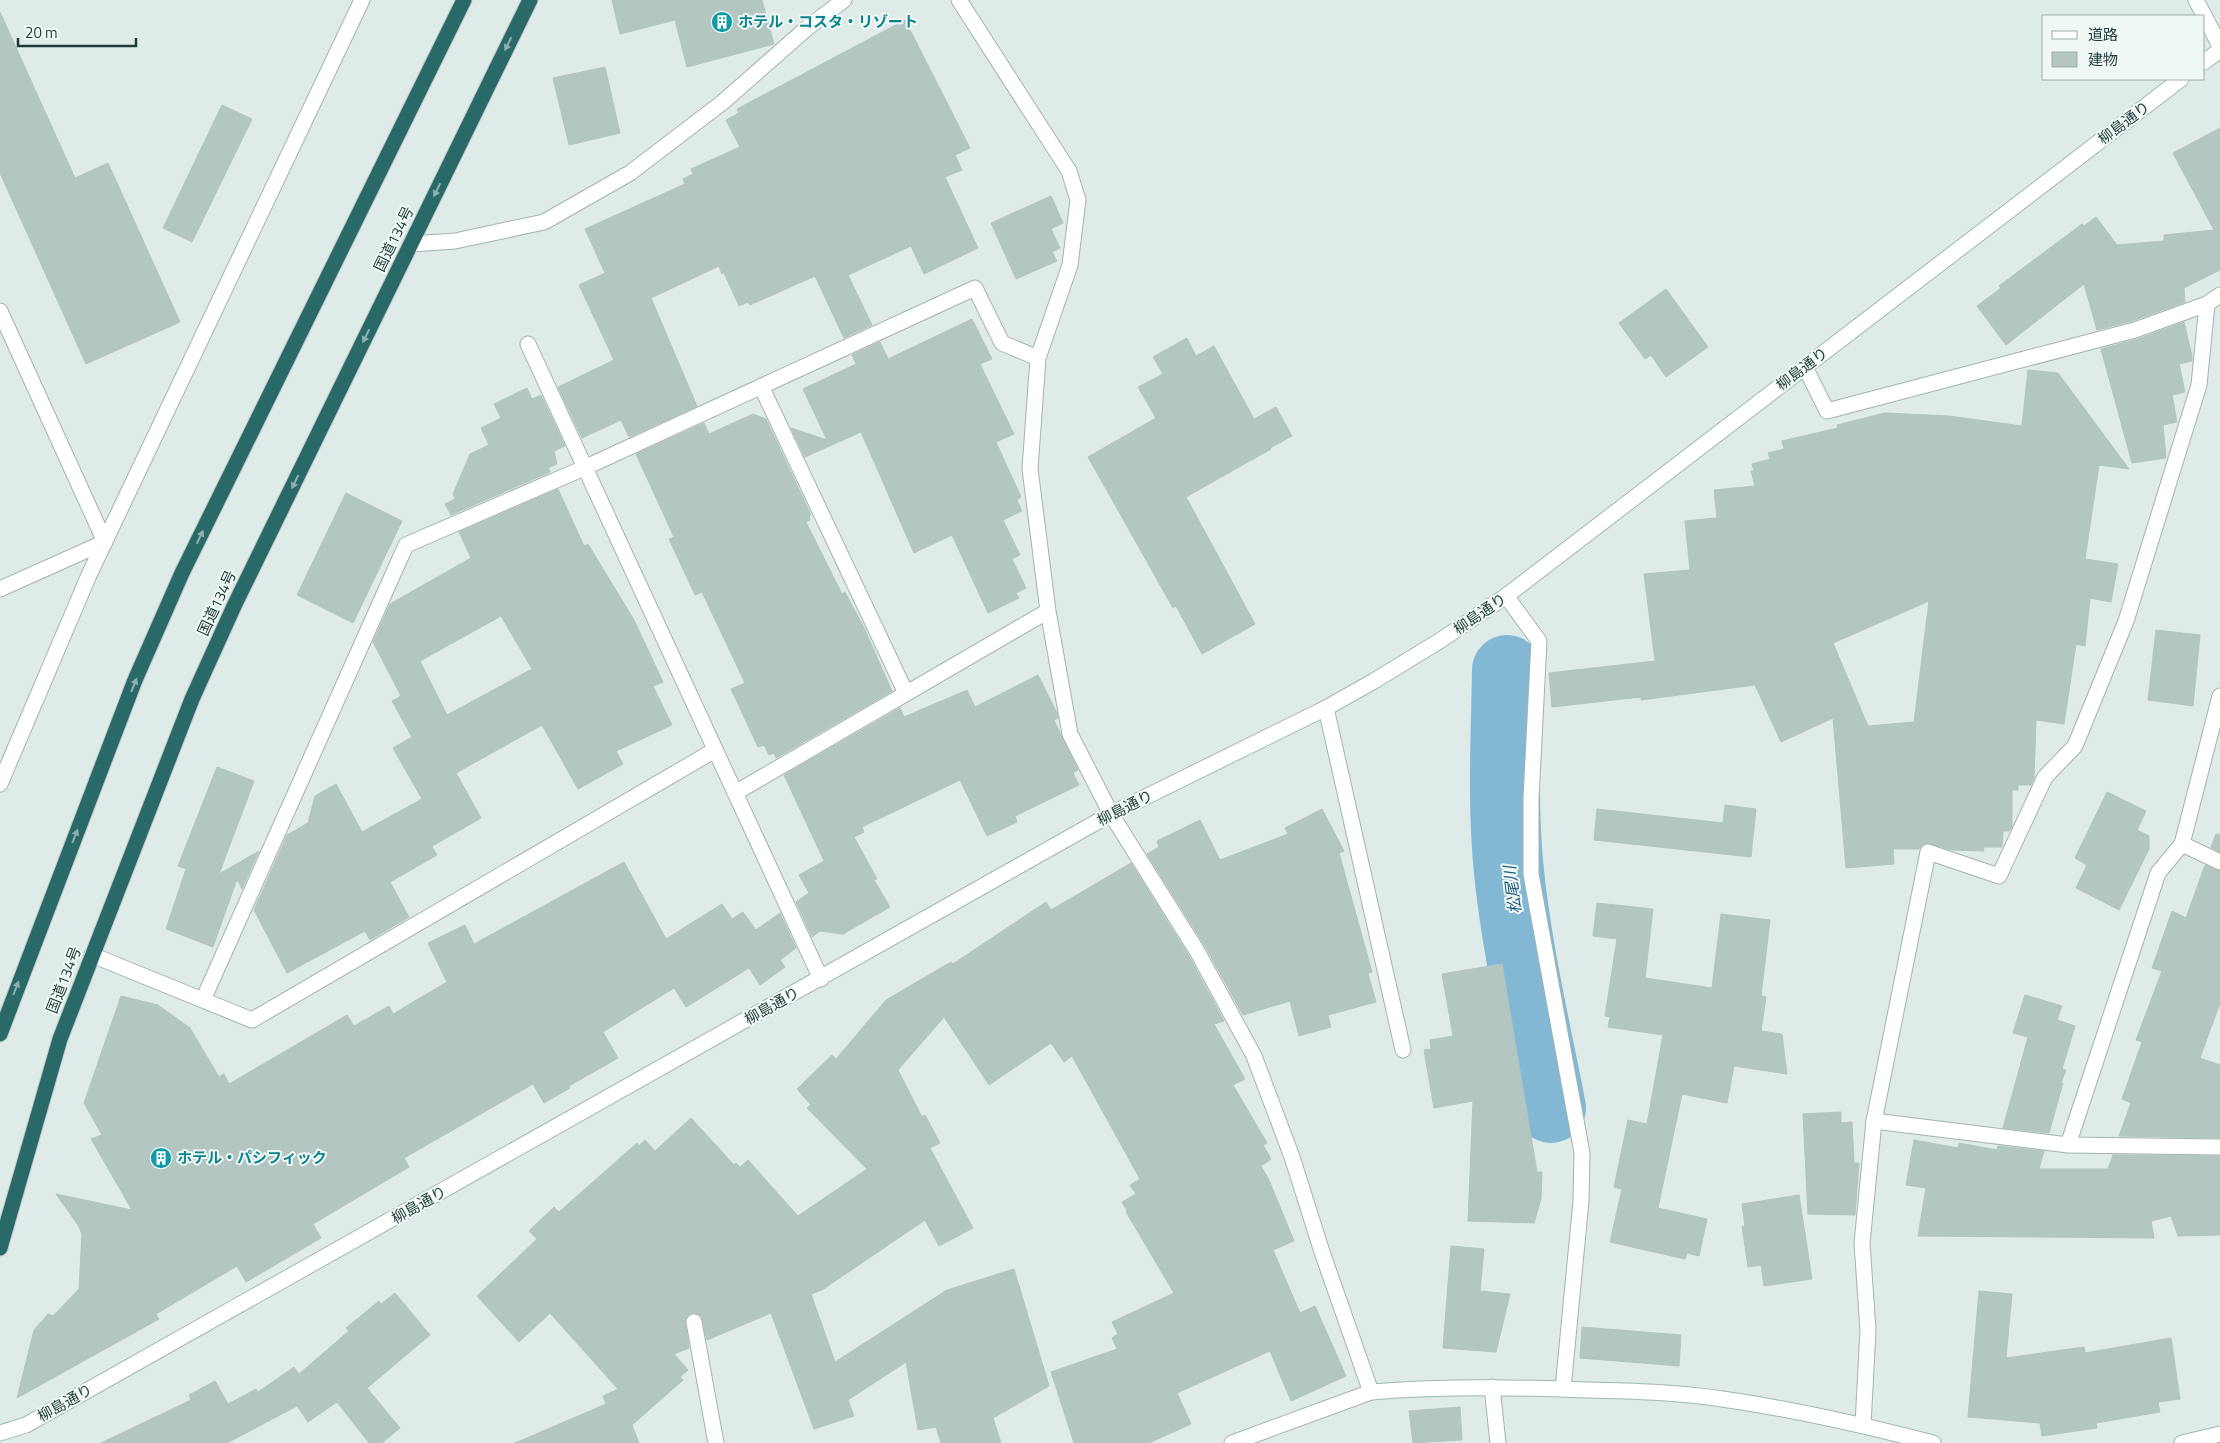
<svg xmlns="http://www.w3.org/2000/svg" width="2220" height="1443" font-family="'Titillium Web','Noto Sans JP',sans-serif">
	<style>
		.lines { fill: none; stroke-linecap: round; stroke-linejoin: round }
		.river { stroke: #83b8d4; stroke-width: 70 }
		.building { fill: #b4c6c2; stroke: #b1c5c1; fill-rule: evenodd }
		.lane-casing { stroke: #a2b3b0; stroke-width: 17 }
		.street-casing { stroke: #a2b3b0; stroke-width: 17 }
		.secondary-casing { stroke: #9db8b3; stroke-width: 17 }
		.highway-casing { stroke: #c0c8c8; stroke-width: 17 }
		.lane { stroke: #fff; stroke-width: 15 }
		.street { stroke: #fff; stroke-width: 15 }
		.secondary { stroke: #fff; stroke-width: 15 }
		.highway { stroke: #296a69; stroke-width: 15 }
		.oneway { fill: #8cb1af }
		.labels { text-anchor: middle; stroke-width: 4; stroke-linejoin: round; paint-order: stroke }
		.culture-label { font-size: 15px; font-weight: bold; fill: #0d838f; stroke: #f0f8f5; text-anchor: start }
		.street-label { font-size: 15px; fill: #1f3c3a; stroke: #f0f8f5 }
		.water-label { font-size: 16px; font-style: italic; fill: #16567b; stroke: #f0f8f5 }
	</style>
	<rect width="100%" height="100%" fill="#dfebe8"/>
	<g class="lines">
		<!-- river -->
		<path class="river" d="M1507,670C1506,737 1502,805 1509,872C1517,951 1536,1030 1551,1108"/>
	</g>
	<!-- building -->
	<path class="building" d="M612,0H762L774,44L687,67L675,20L620,34Z
		M0,12L75,178L108,163L180,322L86,364L0,173Z
		M905,20L970,148L955,155L962,170L945,177L978,248L924,274L911,246L848,275L872,325L844,338L815,276L750,305L748,302L739,306L724,273L722,274L719,266L651,298L697,406L629,437L621,420L582,438L558,387L614,360L579,285L605,273L585,229L685,184L683,179L693,174L691,169L740,147L726,120L739,113L737,109Z
		M605,67L620,133L569,145L553,78Z
		M222,105L252,119L192,242L163,228Z
		M2220,128V270L2184,288L2185,302L2132,321L2097,330L2084,284L2006,345L1977,306L2001,288L1999,286L2082,224L2084,226L2096,217L2117,245L2164,241V235L2214,230L2173,153Z
		M1051,196L1063,223L1051,229L1060,248L1052,252L1057,261L1016,279L991,223Z
		M1666,289L1708,347L1666,377L1651,355L1645,359L1619,323Z
		M972,319L992,359L980,364L1014,434L996,442L1021,497L1017,500L1022,511L1003,520L1020,555L1012,559L1026,588L1016,593L1019,598L988,613L952,535L914,553L861,432L805,457L791,428L827,440L803,389L856,364L852,355L880,342L888,359Z
		M2184,322L2192,356V361L2179,364L2185,392L2172,395L2177,422L2163,425L2166,458L2132,463L2101,349L2138,339Z
		M1187,338L1196,356L1214,346L1254,419L1276,407L1292,436L1270,448L1271,449L1186,497L1255,624L1202,654L1176,606L1173,608L1088,457L1156,418L1138,387L1163,374L1153,357Z
		M2028,370L2058,373L2129,469L2099,465L2085,559L2118,564L2111,602L2090,598L2085,646L2076,644L2064,724L2036,720L2034,778L2031,785H2018V790H2012V827L2009,831H2003L2002,847H1983L1984,851L1952,850L1926,843L1919,849H1893L1894,864L1846,868L1833,718L1781,742L1755,685L1641,700V697L1552,707L1549,673L1655,661L1644,574L1690,570L1685,521L1717,518L1714,490L1755,486L1751,471H1754L1752,464L1770,459L1768,453L1784,449L1782,441L1838,428L1837,425L1885,413L1949,416L2022,426ZM1929,601L1914,722L1868,726L1833,643Z
		M527,388L532,399L541,395L565,446L554,451L557,464L548,468L550,472L451,515L445,504L455,499L453,494L470,454L489,445L481,428L501,418L494,404Z
		M753,414L766,419L811,515L809,516L810,520L806,522L842,594L845,592L864,628L892,691L776,758L774,753L769,755L764,745L758,747L731,689L745,683L702,592L695,595L669,539L674,537L636,454L704,423L709,434Z
		M558,489L584,546L588,544L634,620L663,682L653,686L672,725L616,751L623,764L578,789L542,725L456,773L481,818L434,845L432,847L437,855L390,882L409,917L370,940L365,931L287,973L254,910L287,835L308,823L315,796L336,784L362,832L422,799L393,748L412,737L392,701L401,696L373,642L390,604L471,558L459,532ZM501,616L532,669L447,715L420,661Z
		M346,493L402,521L353,623L297,595Z
		M2156,630L2200,635L2193,706L2148,700Z
		M1038,675L1057,713L1058,718L1054,720L1078,770L1073,773L1079,785L1015,816L1017,822L987,836L960,780L862,827L864,832L854,837L877,879L874,880L890,907L843,934L820,931L812,937L796,902L809,893L799,875L824,861L784,775L900,708L904,717L967,690L975,707Z
		M217,767L254,781L219,874L259,851L242,889L237,879L213,947L166,929L186,869L178,866Z
		M2107,792L2146,811L2137,830L2149,836V849L2119,910L2076,888L2087,865L2075,858Z
		M1725,805L1756,809L1751,857L1594,840L1597,809L1723,823Z
		M1322,809L1344,851L1339,853L1372,972L1368,973L1376,1002L1328,1015L1331,1027L1299,1036L1290,1001L1243,1015L1205,946L1147,854L1159,847L1157,841L1200,820L1220,860L1288,834L1285,828Z
		M2216,834L2220,835V852L2211,847Z
		M624,862L666,939L722,904L732,919L743,912L756,930L780,913L796,948L780,960L785,967L760,985L749,968L686,1007L674,988L603,1032L618,1058L569,1086L570,1088L544,1103L533,1084L404,1158L409,1167L313,1224L321,1238L246,1282L237,1266L156,1314L159,1319L17,1398L34,1330L48,1314L53,1316L79,1289L82,1234L78,1225L56,1194L132,1210L91,1139L102,1135L84,1103L121,996L158,1005L190,1028L219,1077L224,1074L229,1084L347,1015L354,1026L389,1006L393,1014L447,982L428,943L465,925L474,944Z
		M1131,863L1189,956L1224,1021L1214,1024L1245,1079L1233,1085L1267,1143L1263,1145L1271,1159L1261,1166L1269,1180L1294,1241L1273,1250L1300,1313L1315,1306L1346,1376L1291,1401L1270,1351L1177,1393L1191,1424L1149,1443H1074L1051,1372L1117,1349L1112,1338L1118,1334L1112,1322L1174,1293L1126,1212L1127,1211L1122,1202L1136,1194L1130,1185L1140,1179L1072,1056L1064,1062L1051,1043L989,1085L944,1017L898,1070L922,1117L925,1115L940,1143L930,1148L973,1228L939,1246L925,1220L822,1290L811,1294L835,1362L947,1290L1014,1269L1049,1386L993,1418L1001,1443H941L936,1427L918,1430L906,1362L848,1400L854,1416L814,1429L771,1313L707,1340L701,1316L693,1313L685,1319L689,1348L674,1354L688,1370L680,1377L683,1380L632,1425L639,1443H515L606,1404L603,1396L618,1389L550,1313L519,1342L477,1296L537,1239L529,1231L554,1207L559,1212L637,1143L639,1146L645,1140L655,1151L691,1118L734,1165L736,1163L740,1167L748,1160L798,1216L867,1169L807,1108L811,1105L797,1089L832,1055L836,1059L886,1000L951,962L953,964L1046,902L1051,910Z
		M2205,865L2220,871V1003L2200,1058L2220,1065V1138L2119,1136L2131,1103L2122,1099L2142,1042L2136,1040L2162,971L2152,968L2172,911L2186,918Z
		M1597,903L1653,909L1645,978L1712,988L1721,914L1770,920L1761,996L1766,997L1761,1031L1782,1034L1787,1074L1734,1066L1727,1103L1682,1094L1658,1208L1707,1219L1699,1256L1687,1253L1685,1259L1610,1242L1622,1189L1614,1187L1628,1120L1647,1124L1663,1035L1608,1027L1610,1017L1605,1016L1617,939L1593,936Z
		M1502,964L1537,1172H1542L1541,1199L1534,1223L1468,1221L1473,1101L1434,1108L1424,1050L1431,1049L1430,1040L1453,1036L1442,974Z
		M2025,995L2062,1006L2057,1020L2075,1026L2062,1069L2066,1070L2061,1083H2063L2049,1133L2003,1128L2028,1037L2013,1033Z
		M1841,1112V1123L1852,1122L1854,1163H1859L1855,1215L1808,1214L1803,1114Z
		M1914,1140L1958,1148L1959,1143L1997,1150L1998,1146L2044,1151L2039,1169H2108L2113,1155L2220,1156V1235L2178,1236L2171,1216L2151,1221L2154,1238L1918,1236L1926,1188L1906,1185Z
		M1799,1195L1812,1279L1764,1286L1761,1265L1748,1267L1742,1226L1745,1227L1742,1204Z
		M1451,1246L1484,1249L1480,1291L1510,1294L1496,1352L1443,1348Z
		M1979,1291L2012,1294L2006,1358L2084,1347L2085,1353L2171,1338L2180,1399L2158,1402L2160,1412L2096,1423L2097,1428L2042,1436L2040,1423L1968,1417Z
		M395,1293L430,1335L367,1388L400,1428L382,1443H369L337,1402L308,1422L297,1406L227,1443H101L191,1400L189,1395L215,1381L228,1404L256,1389L258,1392L294,1367L299,1374L349,1331L346,1328L379,1301L381,1304Z
		M1582,1327L1681,1335L1679,1366L1580,1358Z
		M1460,1407L1462,1440L1413,1443L1409,1411Z"/>
	<g class="lines">
		<!-- lane casing -->
		<g class="lane-casing">
			<path id="lane" d="M0,311L105,542L0,589
				M1506,596L1539,641L1531,799V874L1582,1153L1581,1201L1563,1389
				M0,784L89,575L362,0
				M1874,1121L1928,852L1999,876L2045,777L2075,746L2126,621L2199,385L2207,304
				M694,1322L716,1443"/>
		</g>
		<!-- street casing -->
		<g class="street-casing">
			<path id="street" d="M959,0L1069,171L1078,200L1070,265L1038,358L1030,469L1048,611L1070,734L1111,814L1197,951L1254,1056L1292,1157L1322,1252L1371,1392L1232,1443
				M411,244L455,241L544,222L630,173L723,102L807,28L844,0
				M528,344L821,979
				M1805,367L1827,411L2135,330L2207,304L2220,295
				M761,386L906,693
				M2220,696L2182,844L2158,873L2068,1145L2220,1147
				M1326,708L1403,1050
				M735,793L1048,611
				M2182,844L2220,862
				M92,955L252,1020L715,750
				M203,1000L406,545L584,468L975,288L1002,343L1038,358
				M1492,1387L1498,1443
				M1863,1425L1868,1330L1862,1243L1874,1121L2068,1145"/>
		</g>
		<!-- secondary casing -->
		<g class="secondary-casing">
			<path id="secondary" d="M2196,0L2220,46
				M2204,62L2220,50
				M1371,1392C1443,1386 1514,1387 1586,1390C1631,1391 1677,1392 1722,1399C1793,1409 1863,1425 1933,1443
				M0,1433L26,1425L1111,814L1326,708L1374,681L1441,640L1506,596L2181,79
				M2182,1443L2220,1434"/>
		</g>
		<!-- highway casing -->
		<g class="highway-casing">
			<path id="highway" d="M0,1034L135,680L182,573L464,0
				M0,1248L60,1039L192,699L235,604L530,0"/>
		</g>
		<!-- lane -->
		<use href="#lane" class="lane"/>
		<!-- street -->
		<use href="#street" class="street"/>
		<!-- secondary -->
		<use href="#secondary" class="secondary"/>
		<!-- highway -->
		<use href="#highway" class="highway"/>
	</g>
	<!-- one-way arrows -->
	<defs><path id="oneway-solid" d="M-6-.8H1V-3.2L6.5 0L1 3.2V.8H-6Z" transform="scale(1.25)"/></defs>
	<g class="oneway">
		<use href="#oneway-solid" transform="translate(508 44) rotate(116)"/>
		<use href="#oneway-solid" transform="translate(437 190) rotate(116)"/>
		<use href="#oneway-solid" transform="translate(366 336) rotate(116)"/>
		<use href="#oneway-solid" transform="translate(295 482) rotate(116)"/>
		<use href="#oneway-solid" transform="translate(200 537) rotate(-64)"/>
		<use href="#oneway-solid" transform="translate(134 685) rotate(-68)"/>
		<use href="#oneway-solid" transform="translate(75 836) rotate(-69)"/>
		<use href="#oneway-solid" transform="translate(16 988) rotate(-69)"/>
	</g>
	<!-- icons -->
	<defs>
		<g id="building-disc" transform="scale(1.125)"><circle r="9.5" fill="#0f9aa8" stroke="#f0f8f5"/><path d="M-4-6H4V6H1V3H-1V6H-4ZM-2.5-4.3h1.7v1.8h-1.7ZM.8-4.3h1.7v1.8H.8ZM-2.5-1h1.7V.8h-1.7ZM.8-1h1.7V.8H.8Z" fill="#fff"/></g>
	</defs>
	<g fill-rule="evenodd">
		<use href="#building-disc" x="722" y="22"/>
		<use href="#building-disc" x="161" y="1158"/>
	</g>
	<g class="labels">
		<!-- culture labels -->
		<g class="culture-label">
			<text x="738" y="27">ホテル・コスタ・リゾート</text>
			<text x="177" y="1163">ホテル・パシフィック</text>
		</g>
		<!-- street labels -->
		<g class="street-label">
			<text transform="translate(2124 123) rotate(-37)" y="5">柳島通り</text>
			<text transform="translate(394 239) rotate(-64)" y="5">国道134号</text>
			<text transform="translate(1802 369) rotate(-37)" y="5">柳島通り</text>
			<text transform="translate(217 603) rotate(-65)" y="5">国道134号</text>
			<text transform="translate(1480 614) rotate(-34)" y="5">柳島通り</text>
			<text transform="translate(1125 808) rotate(-27)" y="5">柳島通り</text>
			<text transform="translate(64 980) rotate(-69)" y="5">国道134号</text>
			<text transform="translate(772 1006) rotate(-29)" y="5">柳島通り</text>
			<text transform="translate(419 1205) rotate(-29)" y="5">柳島通り</text>
			<text transform="translate(65 1403) rotate(-29)" y="5">柳島通り</text>
		</g>
		<!-- water labels -->
		<g class="water-label">
			<text transform="translate(1512 890) rotate(-97)" y="6">松尾川</text>
		</g>
	</g>
	<!-- legend -->
	<rect x="2042" y="15" width="162" height="65" fill="#f0f8f5" stroke="#9cadaa"/>
	<rect x="2052" y="31" width="25" height="8" fill="#ffffff" stroke="#9cadaa"/>
	<text x="2088" y="40" font-size="15" fill="#1f3c3a">道路</text>
	<rect x="2052" y="52" width="25" height="15" fill="#b4c6c2" stroke="#9cadaa"/>
	<text x="2088" y="65" font-size="15" fill="#1f3c3a">建物</text>
	<!-- scale -->
	<path d="M18 38v8h118v-8" fill="none" stroke="#1f3c3a" stroke-width="2.5"/>
	<text x="25" y="38" font-size="15" fill="#1f3c3a" stroke="#f0f8f5" stroke-width="4" paint-order="stroke">20 m</text>
</svg>
